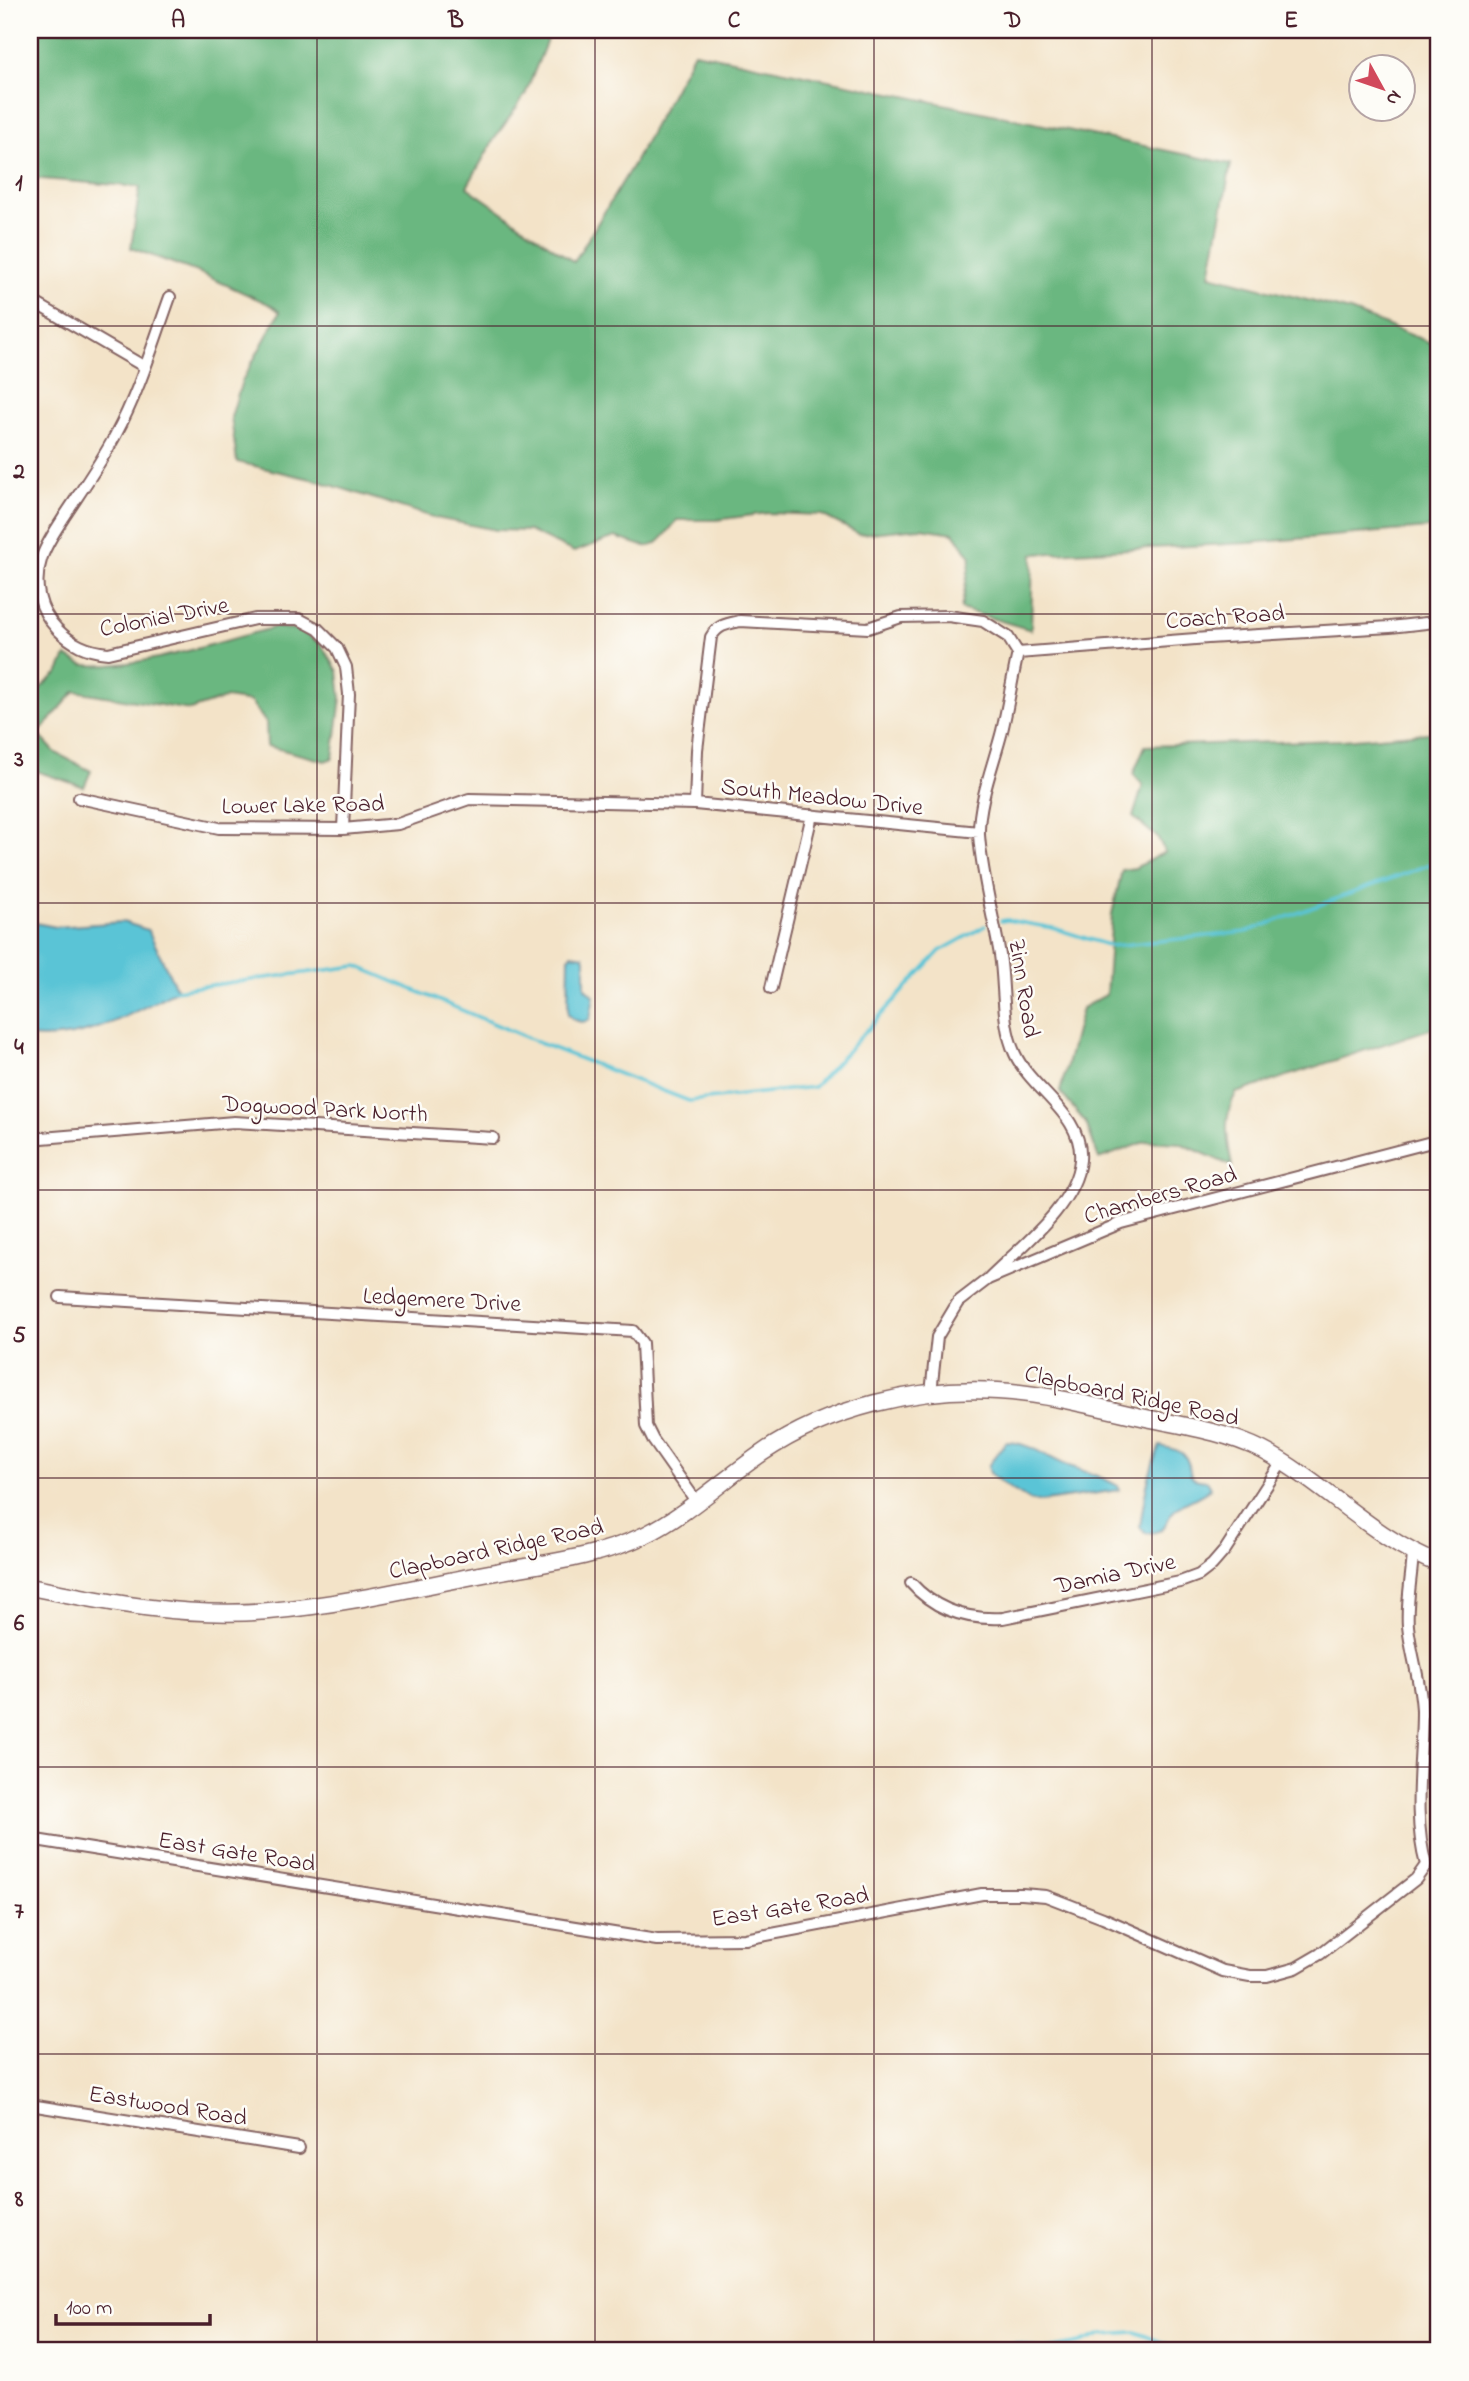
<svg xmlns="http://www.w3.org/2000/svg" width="1469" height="2381" font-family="'Indie Flower',sans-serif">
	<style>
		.forest { fill: #6bb780; stroke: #5a6b56; stroke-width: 2 }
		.water { fill: #5ac4d6; stroke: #527280; stroke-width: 2 }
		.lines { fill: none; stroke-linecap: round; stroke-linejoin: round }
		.stream { stroke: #5ac4d6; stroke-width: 3.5 }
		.street-casing { stroke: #856462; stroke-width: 14 }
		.secondary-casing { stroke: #856462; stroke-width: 19 }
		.street { stroke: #fff; stroke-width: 10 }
		.secondary { stroke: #fff; stroke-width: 16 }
		.grid { fill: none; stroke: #4a1f2b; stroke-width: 2; stroke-opacity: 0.55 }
		.labels { text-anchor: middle; stroke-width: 5; stroke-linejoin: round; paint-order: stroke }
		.street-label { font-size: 24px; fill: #4a1f2b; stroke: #fdfcf7 }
		.neatline { fill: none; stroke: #4a1f2b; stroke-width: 2.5 }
		.grid-label { font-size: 23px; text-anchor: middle; font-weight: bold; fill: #4a1f2b }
	</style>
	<rect width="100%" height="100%" fill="#fdfcf7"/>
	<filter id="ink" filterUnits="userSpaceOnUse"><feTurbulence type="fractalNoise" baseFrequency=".0143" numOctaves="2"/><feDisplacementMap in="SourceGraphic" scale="14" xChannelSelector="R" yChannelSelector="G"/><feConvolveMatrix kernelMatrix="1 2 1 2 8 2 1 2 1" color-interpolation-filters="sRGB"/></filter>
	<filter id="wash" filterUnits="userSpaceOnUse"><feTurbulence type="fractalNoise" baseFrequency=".00686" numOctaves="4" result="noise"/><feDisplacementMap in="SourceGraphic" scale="28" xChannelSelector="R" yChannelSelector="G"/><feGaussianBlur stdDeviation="1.57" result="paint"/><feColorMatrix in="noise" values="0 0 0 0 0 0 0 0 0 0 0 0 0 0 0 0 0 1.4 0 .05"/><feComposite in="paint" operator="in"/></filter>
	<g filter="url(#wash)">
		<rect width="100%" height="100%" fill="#f3e3c8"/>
		<!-- forest -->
		<path class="forest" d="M30,30H551L525,95L493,141L467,187L574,262L634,163L694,52L1231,164L1210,275L1350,311L1439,346V527L1249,543L1033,554L1031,630L961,609L971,557L954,533L921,528L859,534L822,515L768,513L716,520H677C651,553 655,550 615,537L574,552L529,531L496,530L436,518L315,480L237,462L231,417L242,381L280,312L271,305L200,273L131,248L140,187L30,178Z
			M276,627L298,630L320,643L338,671L341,698L333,758L325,761L267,746L266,723L251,702L226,698L190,710L75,691L38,734L56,753L91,771L84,787L30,769V697L59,672L66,656C72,659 79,664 85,665C141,669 221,641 276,627Z
			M1439,732V1026L1236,1093C1222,1120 1227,1137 1232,1166L1180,1143L1147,1141L1099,1159L1086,1123L1060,1092L1082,1008L1106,995L1112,914L1122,870L1135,868L1165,852L1158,838L1133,817L1143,785L1133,774L1145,746L1342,740Z"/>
		<!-- water -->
		<path class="water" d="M30,922L56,927L123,922L148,930L177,990C132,1014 83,1043 30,1037Z
			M572,954L584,956L585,959V988L594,996L590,1019C582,1025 573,1020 568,1014L569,957Z
			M1006,1442C1030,1442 1050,1460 1072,1467C1089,1473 1103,1477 1118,1486L1119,1490L1038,1502L1029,1500L1003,1484L990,1473L988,1466Z
			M1160,1446C1168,1448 1182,1450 1186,1458C1195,1474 1182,1479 1207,1481L1211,1488C1200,1498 1185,1501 1176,1509C1163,1520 1170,1533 1146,1533L1140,1527C1144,1499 1148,1472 1160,1446Z"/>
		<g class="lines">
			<!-- stream -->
			<path class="stream" d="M1001,921L1007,920L1053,928L1111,946L1246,932L1439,861
				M175,990L357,966L542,1044L689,1101L814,1087L940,951L985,926
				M987,2351L1017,2344L1043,2350L1080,2343L1103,2334L1135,2332L1185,2351"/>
		</g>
	</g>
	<g filter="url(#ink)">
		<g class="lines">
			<!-- street casing -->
			<g class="street-casing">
				<path id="street" d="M170,297C153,344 139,392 115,436C100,464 81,491 64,517C56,530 45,545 41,560C33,584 39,610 57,629C72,644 86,651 108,653L255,619H299L318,629L337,648L346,667L349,694L343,829
					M30,300L145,367
					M1018,653L1208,638L1390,627L1435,622
					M79,798L219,828L343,829L398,824L469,799L695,804L979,832
					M695,804L697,750L711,637C718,625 726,624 740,621L868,628L901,617L948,616L983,621L1008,637L1018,653
					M771,988L812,815
					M30,1139L234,1122L493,1138
					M988,1279C1019,1248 1076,1206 1080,1160C1084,1115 1032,1091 1015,1054C1001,1024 1005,987 1000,955C993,915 982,876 979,835C978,802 994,763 1002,731C1008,706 1012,679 1018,653
					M60,1297L633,1331L642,1343L646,1426L653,1440L696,1501
					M931,1393L937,1337L958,1302L988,1279L1121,1223L1439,1140
					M1413,1552C1412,1576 1406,1602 1408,1626C1411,1655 1421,1682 1422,1711C1422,1762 1412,1814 1426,1865
					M911,1583C935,1610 967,1620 1003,1618L1180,1582L1199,1575L1212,1565L1225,1550L1282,1462
					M30,1839L657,1940L745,1939L982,1894H1022L1046,1896L1103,1918L1223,1971L1250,1976H1267L1296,1968L1320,1954L1416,1879L1426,1865
					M30,2105L299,2148"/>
			</g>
			<!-- secondary casing -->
			<g class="secondary-casing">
				<path id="secondary" d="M30,1587C109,1603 187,1618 269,1611C341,1605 413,1588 484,1574C537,1564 595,1559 645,1535C685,1516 724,1479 762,1453C828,1408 918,1386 998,1391C1048,1394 1097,1407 1146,1418C1185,1426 1226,1432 1262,1450C1324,1482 1373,1539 1439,1564"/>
			</g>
			<!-- street -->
			<use href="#street" class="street"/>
			<!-- secondary -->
			<use href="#secondary" class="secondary"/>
		</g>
	</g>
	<!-- grid -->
	<path class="grid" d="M317,30V2351M595,30V2351M874,30V2351M1152,30V2351M30,326H1439M30,614H1439M30,903H1439M30,1190H1439M30,1478H1439M30,1767H1439M30,2054H1439"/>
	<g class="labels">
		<!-- street labels -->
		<g class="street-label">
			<text transform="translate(164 616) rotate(-11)" y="8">Colonial Drive</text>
			<text transform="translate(1225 616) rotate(-4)" y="8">Coach Road</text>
			<text transform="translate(822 796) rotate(6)" y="8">South Meadow Drive</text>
			<text transform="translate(303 804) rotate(-1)" y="8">Lower Lake Road</text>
			<text transform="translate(1025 988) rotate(81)" y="8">Zinn Road</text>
			<text transform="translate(325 1108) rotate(3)" y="8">Dogwood Park North</text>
			<text transform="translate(1160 1194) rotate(-16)" y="8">Chambers Road</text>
			<text transform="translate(442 1299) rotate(3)" y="8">Ledgemere Drive</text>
			<text transform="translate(1132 1395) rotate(12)" y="8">Clapboard Ridge Road</text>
			<text transform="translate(496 1548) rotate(-12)" y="8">Clapboard Ridge Road</text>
			<text transform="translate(1115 1573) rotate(-12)" y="8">Damia Drive</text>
			<text transform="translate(237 1851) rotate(9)" y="8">East Gate Road</text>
			<text transform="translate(790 1906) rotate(-9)" y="8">East Gate Road</text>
			<text transform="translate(168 2105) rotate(9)" y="8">Eastwood Road</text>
		</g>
	</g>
	<!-- margin -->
	<rect width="1469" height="2381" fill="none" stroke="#fdfcf7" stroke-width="77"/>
	<!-- north arrow -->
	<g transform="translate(1382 88) rotate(130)"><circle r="33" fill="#fdfcf7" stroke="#b5a4a5" stroke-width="2"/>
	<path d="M0-5L12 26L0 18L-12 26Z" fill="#d1495b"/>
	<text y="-10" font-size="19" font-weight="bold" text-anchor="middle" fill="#4a1f2b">N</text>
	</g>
	<!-- scale -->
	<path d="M56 2314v10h154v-10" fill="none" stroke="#4a1f2b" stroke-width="3.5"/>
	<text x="66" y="2314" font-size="21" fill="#4a1f2b" stroke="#fdfcf7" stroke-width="5" paint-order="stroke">100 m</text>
	<rect x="38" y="38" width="1392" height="2304" class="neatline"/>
	<g class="grid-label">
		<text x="178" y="27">A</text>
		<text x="456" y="27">B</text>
		<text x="734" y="27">C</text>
		<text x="1013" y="27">D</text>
		<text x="1291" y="27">E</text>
		<text x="19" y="190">1</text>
		<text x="19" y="478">2</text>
		<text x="19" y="766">3</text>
		<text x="19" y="1054">4</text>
		<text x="19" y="1342">5</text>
		<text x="19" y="1630">6</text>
		<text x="19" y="1918">7</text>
		<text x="19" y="2206">8</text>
	</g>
</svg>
